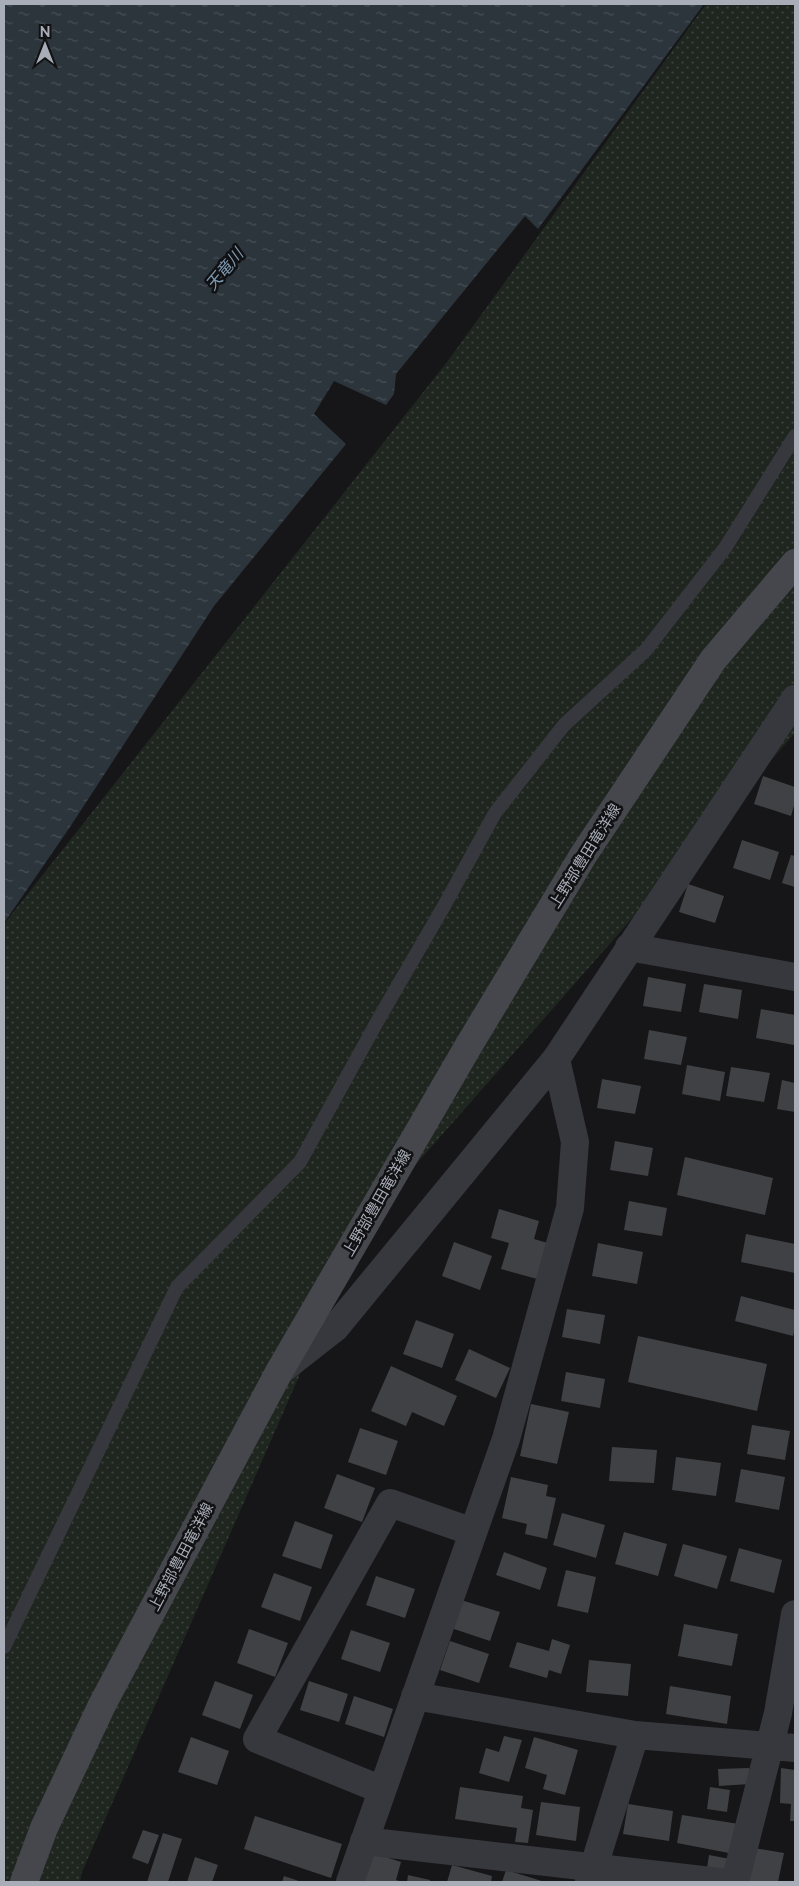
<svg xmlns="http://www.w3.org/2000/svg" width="799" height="1886" font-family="Raleway,'Noto Sans JP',sans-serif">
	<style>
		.grass { fill: url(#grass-dots) }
		.water { fill: url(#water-ripples) }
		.building { fill: #404145 }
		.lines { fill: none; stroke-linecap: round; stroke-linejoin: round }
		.lane { stroke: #37383d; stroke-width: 14 }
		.street { stroke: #37383d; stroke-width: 28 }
		.secondary { stroke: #45474d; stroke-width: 28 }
		.labels { text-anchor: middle; stroke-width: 5; stroke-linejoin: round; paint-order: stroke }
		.street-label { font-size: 15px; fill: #a8adb8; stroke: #111113 }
		.water-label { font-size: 16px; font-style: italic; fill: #7f9bb3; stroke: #111113 }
	</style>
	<defs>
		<pattern id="grass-dots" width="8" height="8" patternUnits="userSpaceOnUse" patternTransform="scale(1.25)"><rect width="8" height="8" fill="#1e261f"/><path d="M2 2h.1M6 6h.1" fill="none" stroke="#3c433d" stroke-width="1.8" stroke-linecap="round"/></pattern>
		<pattern id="water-ripples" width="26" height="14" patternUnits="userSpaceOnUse" patternTransform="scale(1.25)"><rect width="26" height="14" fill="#2c353c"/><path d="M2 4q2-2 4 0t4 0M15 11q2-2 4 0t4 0" fill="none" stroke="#485056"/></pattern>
	</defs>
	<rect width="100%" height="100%" fill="#161618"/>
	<!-- grass -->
	<path class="grass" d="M706,4H795V733L368,1219L82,1872L80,1882H4V924L447,362Z"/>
	<!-- water -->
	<path class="water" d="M4,4H704L538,229L525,216L396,374L394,394L386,405L334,381L314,414L346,444L214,606L70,827L4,923Z"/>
	<!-- building -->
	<path class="building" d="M763,776L795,787V802L791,816L754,804Z
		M742,840L779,852L770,880L733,868Z
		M791,855L795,856V887L782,883Z
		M688,884L724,896L715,923L679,912Z
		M648,977L686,984L681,1012L643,1006Z
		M704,984L742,990L738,1019L699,1012Z
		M761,1009L795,1015L794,1045L756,1038Z
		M649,1030L687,1037L681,1065L644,1059Z
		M687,1065L725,1072L720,1101L682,1094Z
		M731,1067L770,1073L764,1102L726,1096Z
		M602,1079L641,1086L635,1114L597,1108Z
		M782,1080L795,1083V1112L777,1109Z
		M615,1141L653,1148L648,1176L610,1170Z
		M685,1157L773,1178L765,1215L677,1195Z
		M629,1201L667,1208L662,1236L624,1230Z
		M499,1209L539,1221L534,1239L551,1244L541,1280L501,1269L509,1243L491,1238Z
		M746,1234L795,1244V1273L741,1262Z
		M454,1242L492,1256L480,1290L442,1276Z
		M598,1243L643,1252L637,1284L592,1276Z
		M741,1296L795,1310V1328L793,1336L735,1321Z
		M567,1309L605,1315L600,1344L562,1337Z
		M416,1320L454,1334L442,1368L403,1354Z
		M638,1336L767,1364L757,1411L628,1382Z
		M469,1349L510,1368L496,1398L455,1380Z
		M391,1366L457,1396L444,1426L412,1412L406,1426L371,1411Z
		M566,1372L605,1379L600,1408L561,1401Z
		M531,1404L569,1412L557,1464L520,1456Z
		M752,1425L790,1431L785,1460L747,1454Z
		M360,1428L398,1441L386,1475L348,1462Z
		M612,1447L657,1450L654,1483L609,1481Z
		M676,1457L721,1463L716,1496L672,1490Z
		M741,1469L785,1477L779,1510L735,1502Z
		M337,1474L375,1488L362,1522L324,1508Z
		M511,1477L548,1485L546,1496L556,1498L547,1539L525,1534L527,1524L502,1518Z
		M562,1513L605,1525L596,1558L553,1545Z
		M295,1521L333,1535L321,1569L282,1556Z
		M624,1532L667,1544L658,1576L615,1564Z
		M683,1544L727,1556L717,1589L674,1576Z
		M739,1548L782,1560L774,1593L730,1581Z
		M504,1552L547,1568L540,1590L496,1575Z
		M566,1570L596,1577L588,1613L557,1606Z
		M274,1573L312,1587L300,1621L261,1607Z
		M376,1576L415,1589L405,1618L366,1605Z
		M461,1600L500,1612L490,1641L451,1628Z
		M684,1624L738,1634L732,1666L678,1656Z
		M249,1629L288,1643L275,1677L237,1663Z
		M351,1630L390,1643L380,1672L341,1659Z
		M552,1639L570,1645L561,1674L549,1670L547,1678L509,1667L517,1642L549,1651Z
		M450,1641L489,1654L479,1683L440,1670Z
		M589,1660L631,1664L628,1696L586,1692Z
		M215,1681L253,1695L240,1729L202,1715Z
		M309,1681L348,1694L339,1722L300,1710Z
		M670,1686L731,1696L727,1724L666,1714Z
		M354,1696L393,1709L384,1737L345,1724Z
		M504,1736L522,1740L509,1782L479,1773L486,1748L499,1752Z
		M191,1737L229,1751L217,1785L178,1772Z
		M534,1737L578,1750L565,1795L543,1789L547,1775L525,1768Z
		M749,1768L750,1784L719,1786L718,1769Z
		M781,1768L795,1770V1821H790L791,1804L780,1803Z
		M460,1787L523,1796L521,1808L533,1810L528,1843L515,1842L517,1828L455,1819Z
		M710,1787L730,1790L727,1812L707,1809Z
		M541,1802L580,1807L576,1841L536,1835Z
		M628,1804L673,1811L669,1841L623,1834Z
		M682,1815L739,1824L734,1854L677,1843Z
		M255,1816L342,1844L331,1878L244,1849Z
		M143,1830L159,1835L148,1864L132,1858Z
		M163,1833L182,1839L168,1882H147Z
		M754,1848L784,1853L778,1882H748Z
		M373,1853L401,1862L396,1880L403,1882H364Z
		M709,1855L730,1859L727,1872L707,1868Z
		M195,1857L218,1865L212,1882H187Z
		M452,1865L492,1876L491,1882H447Z
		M506,1870L545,1882H502Z
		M408,1875L430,1880V1882H407Z
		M284,1876L302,1882H282Z"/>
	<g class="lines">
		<!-- lane -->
		<path class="lane" d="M4,1647L177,1287L300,1162L378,1020L444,906L495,813L564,725L646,650L725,548L795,436"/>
		<!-- street -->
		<path class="street" d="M629,947L795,977
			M280,1371L335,1328L556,1059L795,699
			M415,1696L635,1735L795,1748
			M382,1790L257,1739L390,1503L473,1532
			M364,1841L720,1882
			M350,1882L506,1439L570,1208L575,1142L556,1059
			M589,1882L635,1735
			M735,1882L778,1713L795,1614"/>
		<!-- secondary -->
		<path class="secondary" d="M24,1882L44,1828L102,1705L279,1372L469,1045L584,854L713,660L795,563"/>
	</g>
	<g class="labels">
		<!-- street labels -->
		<g class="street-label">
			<text transform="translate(585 856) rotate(-58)" y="5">上野部豊田竜洋線</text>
			<text transform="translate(377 1203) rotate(-60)" y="5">上野部豊田竜洋線</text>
			<text transform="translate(181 1557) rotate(-62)" y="5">上野部豊田竜洋線</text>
		</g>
		<!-- water labels -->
		<g class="water-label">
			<text transform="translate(224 269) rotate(-50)" y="6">天竜川</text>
		</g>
	</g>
	<!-- border -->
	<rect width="799" height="1886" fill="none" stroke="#a8adb8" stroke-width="10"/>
	<!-- north arrow -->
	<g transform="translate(45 45)" stroke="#111113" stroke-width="4" paint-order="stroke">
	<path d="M0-4L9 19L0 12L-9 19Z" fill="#a8adb8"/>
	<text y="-8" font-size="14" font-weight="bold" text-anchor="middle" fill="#a8adb8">N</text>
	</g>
</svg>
